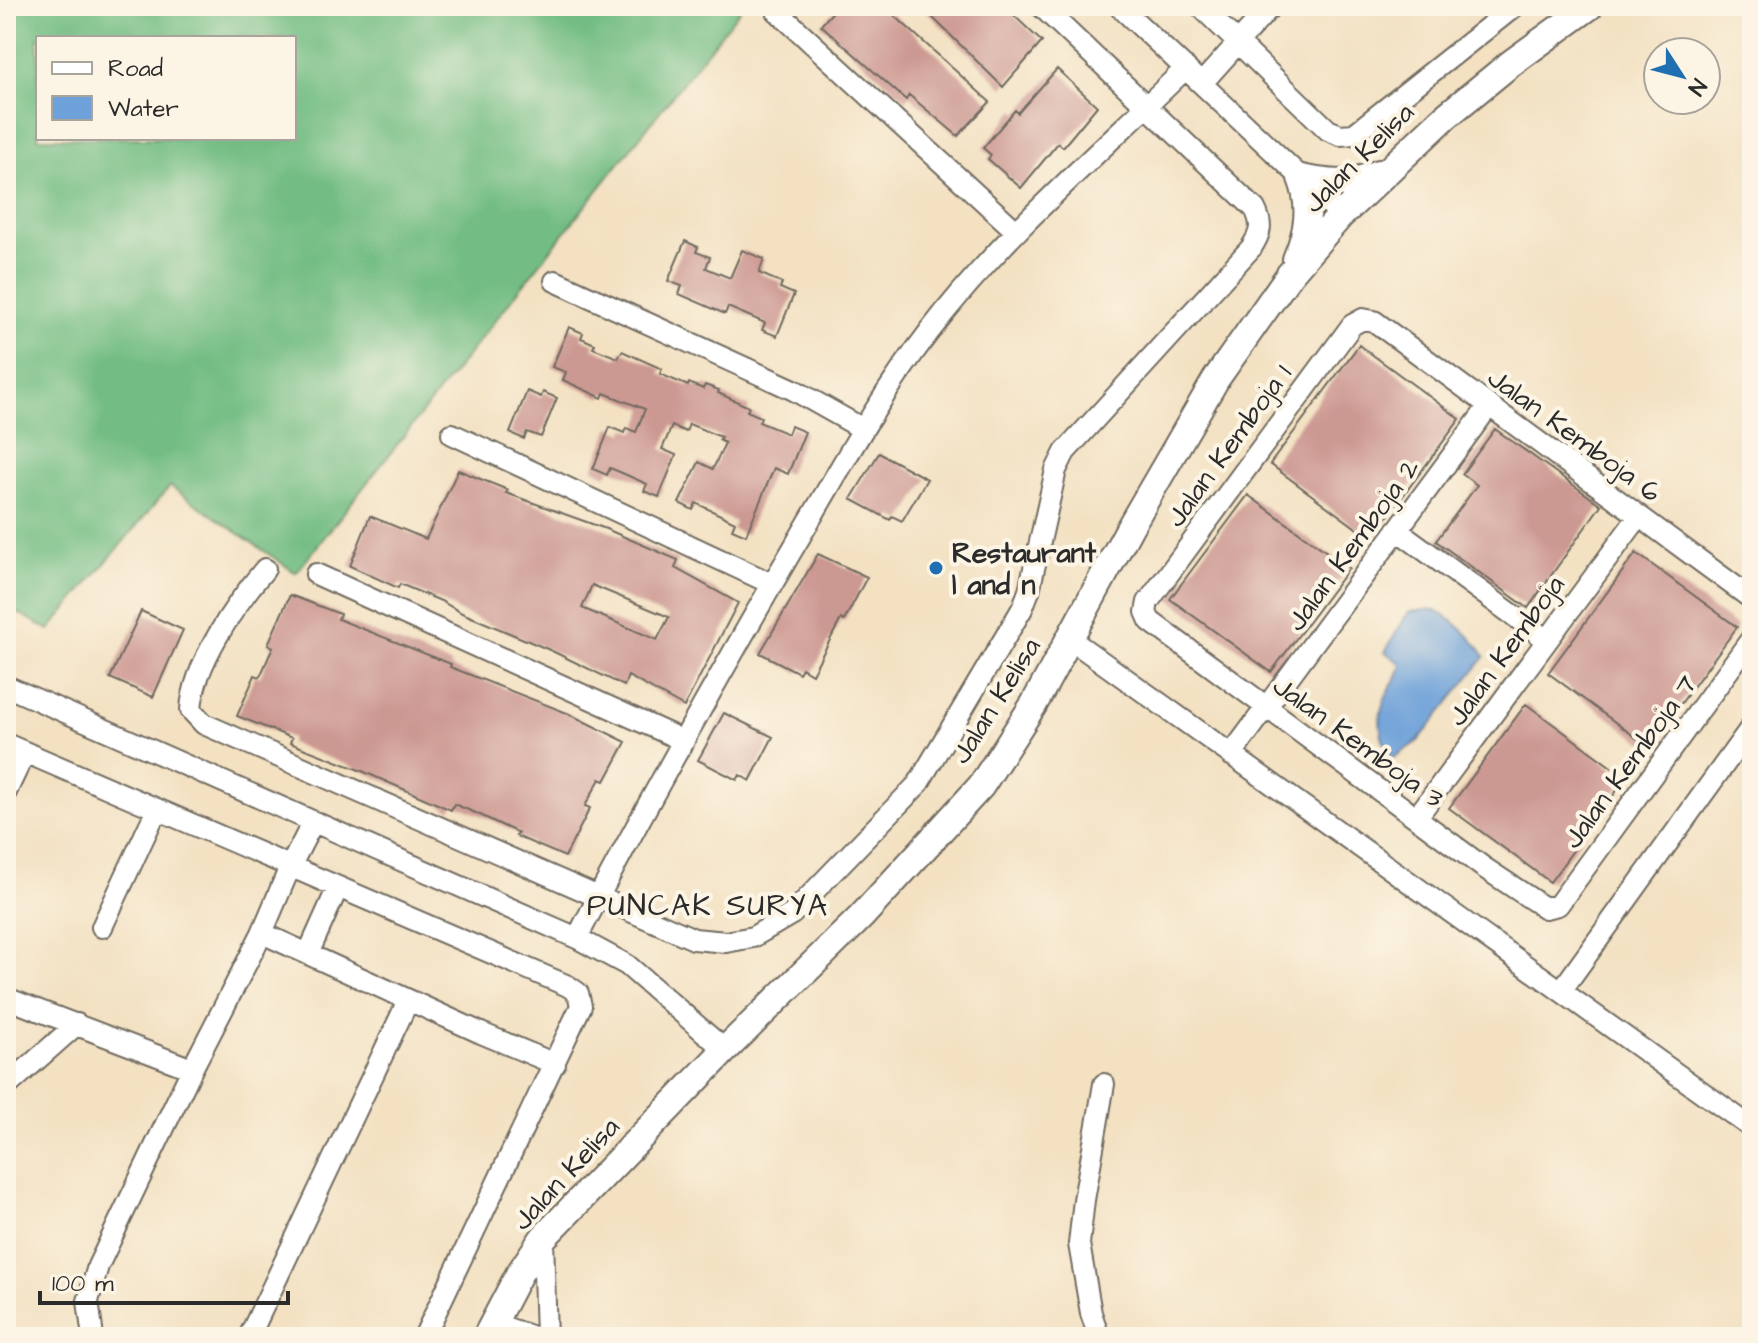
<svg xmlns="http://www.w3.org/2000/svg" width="1758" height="1343" font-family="'Architects Daughter',sans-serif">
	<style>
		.forest { fill: #73bd84; stroke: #4f7458; stroke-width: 2; fill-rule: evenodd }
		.water { fill: #6ea1d9; stroke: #4c6682; stroke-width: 2 }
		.building { fill: #cc9892; fill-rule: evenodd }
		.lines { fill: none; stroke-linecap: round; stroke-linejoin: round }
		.minor-casing { stroke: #716b60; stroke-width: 24 }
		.major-casing { stroke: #716b60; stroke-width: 30 }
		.minor { stroke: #fff; stroke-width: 20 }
		.major { stroke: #fff; stroke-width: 26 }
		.poi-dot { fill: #1f6fb2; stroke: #fcf5e5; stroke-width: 3 }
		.labels { text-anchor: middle; stroke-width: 8; stroke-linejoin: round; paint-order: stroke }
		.street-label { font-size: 28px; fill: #2b2b2b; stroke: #fcf5e5 }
		.poi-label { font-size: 28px; font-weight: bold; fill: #2b2b2b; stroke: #fcf5e5; text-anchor: start }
		.neighbourhood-label { font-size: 30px; letter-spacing: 2px; fill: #2b2b2b; stroke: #fcf5e5 }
	</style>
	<rect width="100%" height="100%" fill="#fcf5e5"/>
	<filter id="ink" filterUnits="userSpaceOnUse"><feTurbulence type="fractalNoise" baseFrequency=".0125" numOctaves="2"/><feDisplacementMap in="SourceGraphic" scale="16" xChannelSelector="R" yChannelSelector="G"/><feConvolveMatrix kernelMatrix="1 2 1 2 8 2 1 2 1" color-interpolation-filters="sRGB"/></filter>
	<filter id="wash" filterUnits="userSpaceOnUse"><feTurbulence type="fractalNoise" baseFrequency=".006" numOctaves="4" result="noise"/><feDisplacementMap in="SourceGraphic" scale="32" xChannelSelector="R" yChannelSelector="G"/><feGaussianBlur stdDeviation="1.8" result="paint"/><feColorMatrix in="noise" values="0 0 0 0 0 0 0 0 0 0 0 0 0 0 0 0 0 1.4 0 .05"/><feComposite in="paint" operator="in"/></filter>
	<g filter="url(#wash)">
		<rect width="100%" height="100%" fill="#f3e1c2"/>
		<!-- forest -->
		<path class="forest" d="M6,6H743L296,573L170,486L49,630L6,606ZM38,38H294V138H38Z"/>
		<!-- water -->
		<path class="water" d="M1430,609C1451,615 1475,640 1485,657L1418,741L1393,758C1378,739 1376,715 1388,692C1393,682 1399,676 1401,664L1385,652L1405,617L1410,612Z"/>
		<g id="blocks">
			<!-- building -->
			<path class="building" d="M838,6H884L990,102L958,136L909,95L906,100L821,25Z
				M921,6H1004L1042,42L1003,87Z
				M1057,69L1097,106L1063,147L1058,143L1021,188L988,159L991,155L983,148L1015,110L1018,113Z
				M685,241L698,247L696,252L710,257L706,268L730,278L742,250L764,259L759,273L782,283L780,288L794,294L777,336L762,330L765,323L728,307L725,314L679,294L682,286L668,281Z
				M569,327L583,333L581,338L595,344L593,348L618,358L622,351L662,369L660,374L688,386L689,383L703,389L705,385L719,390L718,393L749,407L747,411L761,417L759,422L788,434L791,426L805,432L788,474L774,468L746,535L732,529L735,522L696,503L693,510L679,503L699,462L713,469L725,443L719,440L721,437L689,424L686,432L672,426L662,449L676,455L659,497L644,491L647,484L622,473L610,468L607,475L593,469L610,427L624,433L626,428L636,432L645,409L604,393L602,398L563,380L566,372L552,367Z
				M1359,345L1460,419L1371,539L1270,464Z
				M527,391L541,397L543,392L557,398L541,437L527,432L524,439L510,433Z
				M1495,429L1601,505L1528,608L1436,541L1477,485L1462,474Z
				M879,453L927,479L902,521L892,516L890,520L851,499Z
				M458,470L508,490L506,493L606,529L678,560L675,568L738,603L684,707L628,676L624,686L552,651L462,613L441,601L400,584L398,588L350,566L370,516L426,539ZM592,585L669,617L657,640L582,608Z
				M1248,495L1349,568L1271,672L1170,599Z
				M1636,553L1737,627L1649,747L1548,673Z
				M818,554L867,577L844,621L841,619L812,674L802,668L799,673L760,653Z
				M290,595L340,614L338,619L451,664L450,667L567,713L626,742L605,781L600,779L585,806L590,808L565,857L516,836L518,833L478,814L454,804L451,810L362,771L290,743L292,738L237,716L255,675L260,677L273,647L268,644Z
				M141,611L183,630L153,697L110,678Z
				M1526,704L1626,778L1550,882L1449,808Z
				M724,713L773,737L750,781L740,775L737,780L698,760Z"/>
		</g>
	</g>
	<g filter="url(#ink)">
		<use href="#blocks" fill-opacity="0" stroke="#716b60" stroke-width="2"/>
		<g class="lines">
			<!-- minor casing -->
			<g class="minor-casing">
				<path id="minor" d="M1119,6L1341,215
					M1200,6L1328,130L1340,135L1354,134L1515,6
					M777,11L1016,231
					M1202,83L1271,6
					M555,281L794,390L863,429
					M452,434L772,584
					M1397,530L1547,640
					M265,569C236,603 193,665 191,710L204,724L694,939L726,942L753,937L792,914L918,784L1022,609L1029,591L1056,470L1065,452L1251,248C1261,233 1263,225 1255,209L1041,6
					M316,574L684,741
					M1752,599L1374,321L1363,319L1352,325L1148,602L1146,612L1150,621L1483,867L1545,908L1558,905L1752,638
					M1070,639L1752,1128
					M6,686L577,938L627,965L725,1050
					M6,744L568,986L578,993L581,1006L424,1337
					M1231,755L1489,406
					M6,792L25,752
					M1417,817L1639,516
					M102,927L157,809
					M262,933L481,1033L555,1064
					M577,938C645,807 717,679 791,552C835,478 876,401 929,332C1004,234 1098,154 1186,68
					M308,954L338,887
					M1561,991L1752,726
					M6,998L192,1069
					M6,1087L77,1024
					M543,1238L546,1337
					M493,1323L533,1337
					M93,1337L88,1301L98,1266L192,1069L262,933L290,867L313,822
					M249,1337L408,1001
					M1099,1337L1091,1313L1079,1244L1084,1200L1104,1084"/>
			</g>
			<!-- major casing -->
			<g class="major-casing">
				<path id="major" d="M1301,178C1334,185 1348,185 1379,173
					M1296,259C1308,232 1312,206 1301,178
					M486,1337L519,1274L543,1238L725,1050L861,917L981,786L1034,704L1130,527L1216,379L1290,274L1341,215L1445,117L1510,64L1590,6"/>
			</g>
			<!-- minor -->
			<use href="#minor" class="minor"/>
			<!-- major -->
			<use href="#major" class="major"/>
		</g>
	</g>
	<!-- markers -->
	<circle class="poi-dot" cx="936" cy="568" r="8"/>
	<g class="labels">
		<!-- street labels -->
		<g class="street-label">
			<text transform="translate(1358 157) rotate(-45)" y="10">Jalan Kelisa</text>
			<text transform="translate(1575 434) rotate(36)" y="10">Jalan Kemboja 6</text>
			<text transform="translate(1228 445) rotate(-54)" y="10">Jalan Kemboja 1</text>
			<text transform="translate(1352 544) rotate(-54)" y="10">Jalan Kemboja 2</text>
			<text transform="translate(1505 650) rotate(-54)" y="10">Jalan Kemboja</text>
			<text transform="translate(995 700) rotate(-58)" y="10">Jalan Kelisa</text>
			<text transform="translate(1359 741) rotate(36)" y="10">Jalan Kemboja 3</text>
			<text transform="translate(1629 761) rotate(-54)" y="10">Jalan Kemboja 7</text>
			<text transform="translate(565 1173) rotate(-47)" y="10">Jalan Kelisa</text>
		</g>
		<!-- poi labels -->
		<g class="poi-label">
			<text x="952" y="562">Restaurant<tspan x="952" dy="32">l and n</tspan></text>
		</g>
		<!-- neighbourhood labels -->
		<g class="neighbourhood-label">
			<text x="708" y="915">PUNCAK SURYA</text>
		</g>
	</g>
	<!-- margin -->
	<rect width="1758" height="1343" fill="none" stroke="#fcf5e5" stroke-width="32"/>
	<!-- legend -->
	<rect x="36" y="36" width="260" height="104" fill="#fcf5e5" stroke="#a8a49b" stroke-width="2"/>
	<rect x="52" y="62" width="40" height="12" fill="#ffffff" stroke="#a8a49b" stroke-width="2"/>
	<text x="108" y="76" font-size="24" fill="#2b2b2b">Road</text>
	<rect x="52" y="96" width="40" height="24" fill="#6ea1d9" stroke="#a8a49b" stroke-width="2"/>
	<text x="108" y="116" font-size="24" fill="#2b2b2b">Water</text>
	<!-- north arrow -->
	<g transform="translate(1682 76) rotate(126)"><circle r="38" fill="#fcf5e5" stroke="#a8a49b" stroke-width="2"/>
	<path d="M0-6L14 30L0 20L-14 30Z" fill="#1f6fb2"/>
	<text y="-12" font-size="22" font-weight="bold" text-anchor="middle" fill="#2b2b2b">N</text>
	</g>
	<!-- scale -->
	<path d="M40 1291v12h248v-12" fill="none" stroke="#2b2b2b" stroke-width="4"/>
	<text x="52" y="1291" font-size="24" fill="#2b2b2b" stroke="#fcf5e5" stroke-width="6" paint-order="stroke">100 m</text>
</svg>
